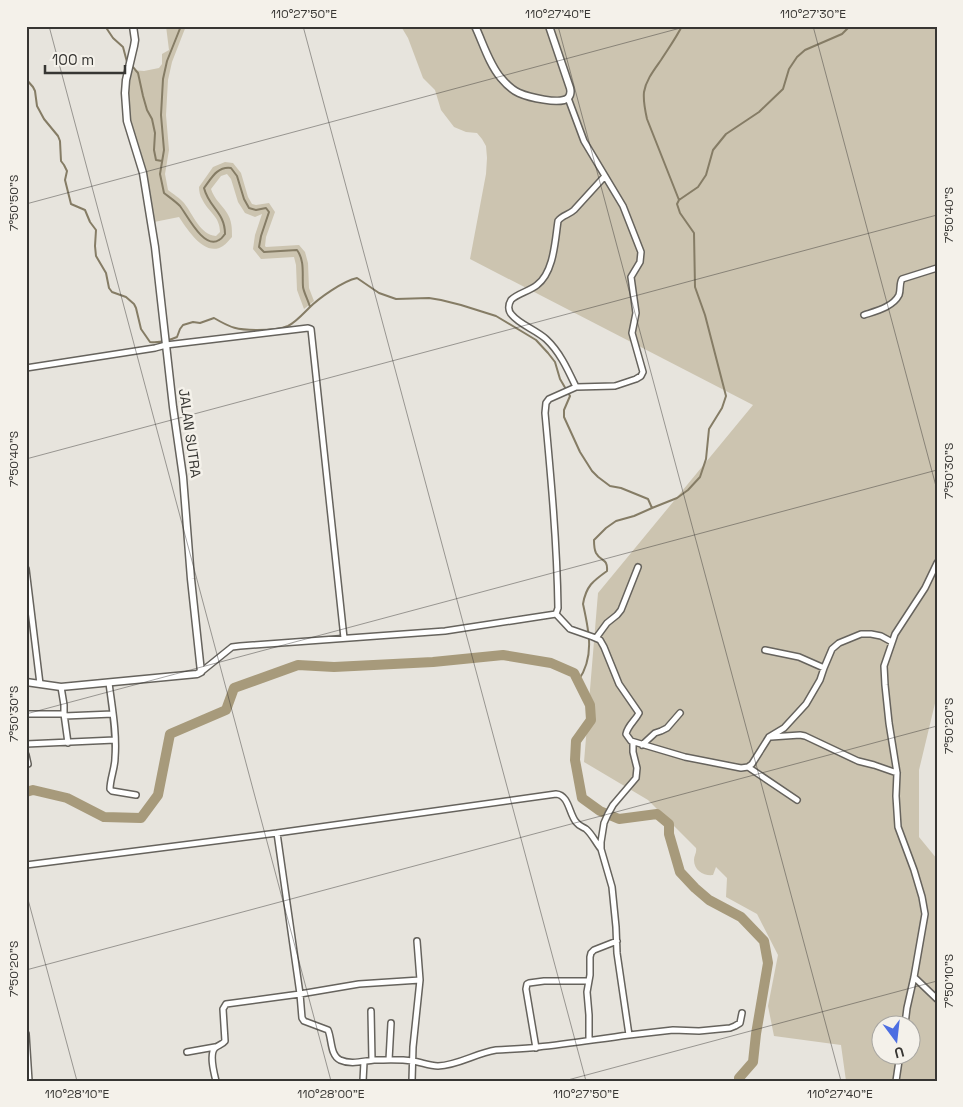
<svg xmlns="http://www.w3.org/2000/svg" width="963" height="1107" font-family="'Space Grotesk',sans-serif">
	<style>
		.green { fill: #ccc4b0; fill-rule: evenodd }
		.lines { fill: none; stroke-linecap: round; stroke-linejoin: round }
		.stream { stroke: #857c65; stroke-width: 2 }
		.river { stroke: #a79a7b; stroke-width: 10 }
		.minor-casing { stroke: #66635d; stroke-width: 8 }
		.tertiary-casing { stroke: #66635d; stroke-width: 9 }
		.minor { stroke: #fff; stroke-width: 5 }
		.tertiary { stroke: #fff; stroke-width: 6 }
		.ticks { fill: none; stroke: #373633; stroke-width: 1; stroke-opacity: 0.45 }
		.labels { text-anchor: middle; stroke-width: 5; stroke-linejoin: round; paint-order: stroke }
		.street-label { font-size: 14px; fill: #373633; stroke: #f4f1ea }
		.neatline { fill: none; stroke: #373633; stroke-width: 2 }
		.ticks-label { font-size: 12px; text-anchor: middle; fill: #373633 }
	</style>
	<rect width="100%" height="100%" fill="#e7e4dd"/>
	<!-- green -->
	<path class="green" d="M166,26H186L172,62L168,80L166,115L169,150L165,174L168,190C173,194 180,198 184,203C193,214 200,235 216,236L220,232C220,216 208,212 202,199C200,196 199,191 199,187L213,167L225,162L233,163L241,173L248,197L252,204L256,205L269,203L275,212L266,237L265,246L266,247L299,245L305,252L308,263L309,288L314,301L304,309L297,290L296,265L294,257L261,259L253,249L255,235L262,214L255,217L245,213L238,202L231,179L227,174L221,176L211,189C214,199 222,205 227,213C232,221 232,228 232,237C229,240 226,244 223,246C205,258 187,229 179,217L154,222C149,202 144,182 139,161C131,131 124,101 131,70L144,71L159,68L162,64V54L169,50Z
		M387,26H937V695L919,770V837L937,859V1081H846L841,1045L774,1036L768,1006L778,955L757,914L726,897L727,878L716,867L713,875C704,876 694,871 694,860C694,855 697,853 696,848L648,800L584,762L598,593L753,405L470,259L486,174L487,158L486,146L482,139L477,133L466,132L454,127L441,110L435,90L423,78L408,38L402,28ZM880,1024H910V1054H880Z"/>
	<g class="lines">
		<!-- stream -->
		<path class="stream" d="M105,26L113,38L123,47L127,62L128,63
			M181,26L167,61L163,79L161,115L164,150L160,174L164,193C169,197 175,201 180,206C187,215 204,250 219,240C222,239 223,236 225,234C225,212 209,208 204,188C211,179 217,166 231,168L237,176L244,199L249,208L256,210L266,208L269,212L261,236L259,247L264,252L297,250C305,261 302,274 303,287C304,293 308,300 310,307
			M132,66L138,73L143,96L147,110L152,119L155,133L154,150L156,160L162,161
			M26,79L33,87L35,91L37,106L44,119L58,136L60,141L61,161L64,165L67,171L65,180L71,204L85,210L90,222L96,230L95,246L96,256L106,273L109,288L112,292L126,297L134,304L136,308L141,329L150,342C160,343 168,341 177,337L180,329L183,325L193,322L200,323L214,318C231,328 237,330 257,330C267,330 279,330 288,326C296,322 303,314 309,308C319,298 343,281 357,278L379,293L396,299L429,298L441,300L461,305L496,316L536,340L548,353L555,362L560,379L570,396L564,410V417L580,452L592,471L598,477L610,486L621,488L648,499L652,508L634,516L616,521L606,528L594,540C594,545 594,549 596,553C601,562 608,558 607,571C593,581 586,586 583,604C589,631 595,657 578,681
			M679,200L698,187L706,175L713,150L726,134L759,112L783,89L789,69L797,57L805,50L842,34L850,26
			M652,508L677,498L688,490L700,477L706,459L709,429L722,408L726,396L705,315L695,287L694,233L680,213L677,204L679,200L647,119C645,110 643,101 644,92C646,80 654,70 661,60C668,49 676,38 682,26"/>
		<!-- river -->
		<path class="river" d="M26,792L33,790L67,798L104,817L141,818L158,795L170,734L226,710L234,688L298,665L334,667L433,662L503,655L551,663L574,673L590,705L591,720L576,741L575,760L582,798L600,811L619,819L657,814L669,824V834L680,872L695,888L709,900L741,917L764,941L768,963L756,1034L753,1062L739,1078L740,1081"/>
		<!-- minor casing -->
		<g class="minor-casing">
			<path id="minor" d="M864,315C876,311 893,307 899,295C901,289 899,284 902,279L937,268
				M26,368L155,348L166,345L308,328L311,329L344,638
				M576,387C568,370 560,352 546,339C536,330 519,324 512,315C508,311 508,305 511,300C516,294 530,291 537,285C554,272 555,241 558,221C562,215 569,215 574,210L605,176
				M26,569L40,684
				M556,614L558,608C557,543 551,478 545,413L546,403L549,399L576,387L615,386L636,379L641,376L643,372L632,333L636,313L631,277L640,262L641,252L623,206L584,141L568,98
				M596,638L607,623L617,615L621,610L638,567
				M765,650L799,657L824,668
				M201,672L232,647L240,646L445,631L556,614L570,629L593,637L600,640L604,647L619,684L639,713C635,721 628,725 626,734L631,741L685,757L741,768L748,767L752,764L769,737L784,728L806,704L820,680L824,668L832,649L839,643L861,634H871L881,636L892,642
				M109,683C112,707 117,733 115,758C115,768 110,779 110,789L112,791L136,795
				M26,714H64V705L61,687
				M64,714L68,743
				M64,716L113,714
				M771,737L800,735L805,736L858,761L874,765L897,773
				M633,742V752L637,768L636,778L613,805L608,814L604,823L601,842V849L612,887L616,927L617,953L629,1035L673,1030L699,1031L730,1028L735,1026L740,1023L742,1013
				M26,744L115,740
				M642,745L655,733L661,731L667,728L680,713
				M26,755L28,764
				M748,767L797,800
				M277,833L300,994L359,984L420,980L413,1047L412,1081
				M26,865L277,833L556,794C569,795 569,814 576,822C579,826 583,827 586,829C592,834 596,843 601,849
				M417,941L420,980
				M914,977L937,999
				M371,1011L372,1060
				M905,1024L907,1008L914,977L925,914L922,897L914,870L898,827L896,796L897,773L889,723L885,685L884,666L895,634L925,588L937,563
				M26,1034L29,1081
				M589,1040V1015L587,992L590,975V957L591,953L594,950L617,941
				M536,1048L526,989L527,984L529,983L544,981H588
				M187,1052L215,1047
				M389,1060L391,1023
				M216,1081C214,1073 209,1054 215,1048C218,1045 222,1045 225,1041L223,1009L226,1004L300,994L302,1018L304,1021L328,1030C332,1039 330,1055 340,1060C351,1065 363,1061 374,1060C386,1060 400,1059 412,1061C421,1062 429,1066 438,1066C459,1065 476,1053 496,1050C510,1049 524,1049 538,1047C568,1044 598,1039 629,1035
				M363,1081L364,1062
				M896,1081L900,1054"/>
		</g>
		<!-- tertiary casing -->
		<g class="tertiary-casing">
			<path id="tertiary" d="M475,26C483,43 489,64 501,78C506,84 512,90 519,93C528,97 560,105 568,98C571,95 571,92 570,88L549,26
				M26,682L61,687L197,674L201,672L191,579L183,477L173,407L155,247L143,173L127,121L125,93L126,80L134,46L135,40L133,26"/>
		</g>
		<!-- minor -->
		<use href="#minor" class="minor"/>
		<!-- tertiary -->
		<use href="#tertiary" class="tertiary"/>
	</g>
	<!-- ticks -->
	<path class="ticks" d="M49,26L331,1081M303,26L586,1081M558,26L841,1081M813,26L937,490M26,204L688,26M26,459L937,215M26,714L937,470M26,892L77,1081M26,970L937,726M564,1081L937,981"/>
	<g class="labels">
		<!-- street labels -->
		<g class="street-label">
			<text transform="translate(190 433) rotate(82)" y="5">JALAN SUTRA</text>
		</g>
	</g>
	<!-- border -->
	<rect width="963" height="1107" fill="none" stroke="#f4f1ea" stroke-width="55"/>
	<!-- north arrow -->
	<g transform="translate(896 1040) rotate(165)"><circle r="24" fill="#f4f1ea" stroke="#a8a6a1"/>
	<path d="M0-4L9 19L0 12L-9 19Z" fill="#4c6ee2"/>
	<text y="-8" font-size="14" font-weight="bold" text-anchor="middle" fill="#373633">U</text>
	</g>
	<!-- scale -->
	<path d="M45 65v8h80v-8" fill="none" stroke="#373633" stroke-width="2.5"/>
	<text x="52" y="65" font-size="15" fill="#373633" stroke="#f4f1ea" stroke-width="4" paint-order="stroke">100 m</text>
	<rect x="28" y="28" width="908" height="1052" class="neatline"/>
	<g class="ticks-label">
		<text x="304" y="18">110°27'50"E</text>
		<text x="558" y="18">110°27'40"E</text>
		<text x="813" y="18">110°27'30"E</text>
		<text transform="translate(14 203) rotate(-90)" y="4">7°50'50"S</text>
		<text transform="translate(949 215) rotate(-90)" y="4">7°50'40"S</text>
		<text transform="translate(14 459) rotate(-90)" y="4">7°50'40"S</text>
		<text transform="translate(949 471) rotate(-90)" y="4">7°50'30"S</text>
		<text transform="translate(14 714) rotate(-90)" y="4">7°50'30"S</text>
		<text transform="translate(949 726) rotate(-90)" y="4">7°50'20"S</text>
		<text transform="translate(14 969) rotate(-90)" y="4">7°50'20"S</text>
		<text transform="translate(949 981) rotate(-90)" y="4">7°50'10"S</text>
		<text x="77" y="1098">110°28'10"E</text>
		<text x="331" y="1098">110°28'00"E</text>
		<text x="586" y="1098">110°27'50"E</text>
		<text x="840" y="1098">110°27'40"E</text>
	</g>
</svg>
